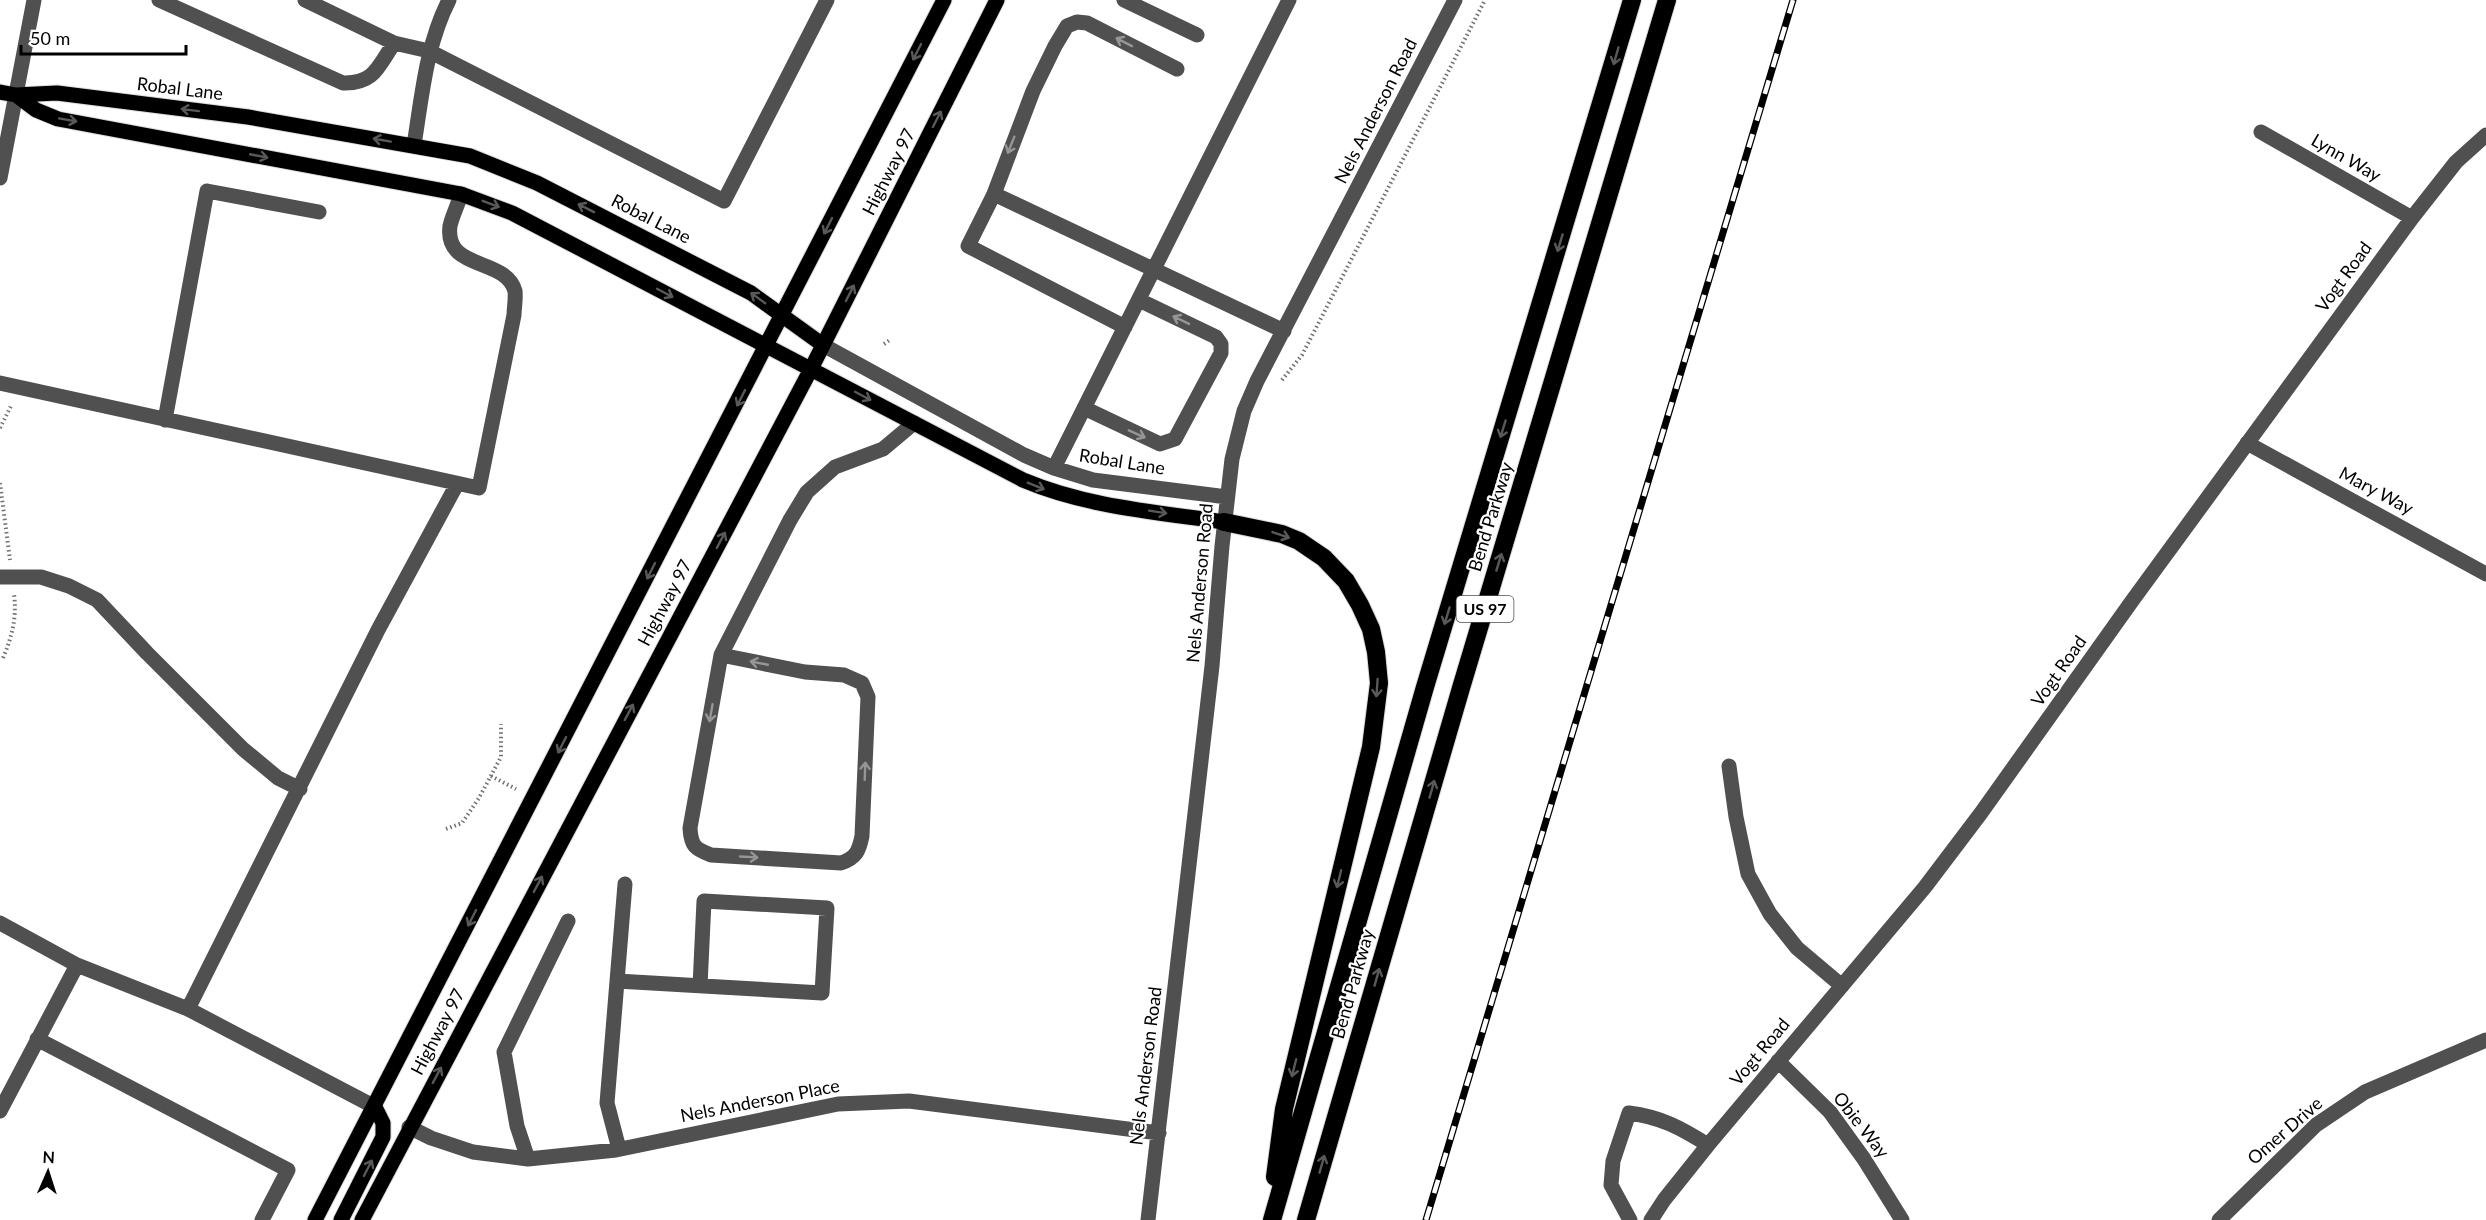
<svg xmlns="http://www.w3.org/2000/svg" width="2486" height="1220" font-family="Lato,sans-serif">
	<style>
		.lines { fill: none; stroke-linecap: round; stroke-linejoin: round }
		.major-casing { stroke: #dbdbdb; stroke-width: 17 }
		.highway-casing { stroke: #dbdbdb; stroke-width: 20 }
		.path { stroke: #727272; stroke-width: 4; stroke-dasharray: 1.5 3; stroke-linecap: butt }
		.minor { stroke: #505050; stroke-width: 15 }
		.major { stroke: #000; stroke-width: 15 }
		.highway { stroke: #000; stroke-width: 18 }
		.rail-casing { stroke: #000; stroke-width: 7 }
		.rail { stroke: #fff; stroke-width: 4.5; stroke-dasharray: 14; stroke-linecap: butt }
		.oneway { stroke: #969696 }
		.oneway2 { stroke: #595959 }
		.labels { text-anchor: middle; stroke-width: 4.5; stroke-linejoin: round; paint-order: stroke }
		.shield { fill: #fff; stroke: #4c4c4c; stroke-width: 1.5 }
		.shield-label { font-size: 16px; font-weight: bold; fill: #000 }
		.street-label { font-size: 18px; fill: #000; stroke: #fff }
	</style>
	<rect width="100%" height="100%" fill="#fff"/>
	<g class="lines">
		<!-- major casing -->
		<g class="major-casing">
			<path id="major" d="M0,92L16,95L57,93L248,117L470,156L537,183L751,293L823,345
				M16,95L36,110L58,119L461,194L512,213L1023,480C1087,507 1156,512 1224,522
				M315,1220L944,0
				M341,1220L383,1137V1123L375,1107
				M362,1220L811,369L997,0"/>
		</g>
		<!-- highway casing -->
		<g class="highway-casing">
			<path id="highway" d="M1224,522L1282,534L1299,541L1324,558L1346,581L1360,605L1371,629L1376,652L1379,683L1371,747L1284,1109L1275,1177
				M1272,1220L1425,687L1632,0
				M1306,1220L1461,688L1667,0"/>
		</g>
		<!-- path -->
		<path class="path" d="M884,344L891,339
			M1282,380L1302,355L1485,0
			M0,428L12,404
			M0,483L10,560
			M3,658C12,637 17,617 14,594
			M491,776L516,789
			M446,829L462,823L479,798L501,757V724"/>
		<!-- minor -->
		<path class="minor" d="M159,0L343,83C374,84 378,67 394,43
			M305,0L394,43L429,51L724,201L827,0
			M1124,0L1197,35
			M2261,132L2412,218
			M414,145C422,96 426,45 449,0
			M0,178L34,0
			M994,194L1033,91L1055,46L1067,26L1077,22L1087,23L1177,69
			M1125,327L968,246L994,194L1284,331
			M823,345L1024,455L1054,468L1093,480L1227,497
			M0,383L479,488L514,315C514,308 516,299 515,291C506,257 444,271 450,226C452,216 458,205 461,194
			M1084,408L1160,444L1175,439L1221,353V344L1216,337L1139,300
			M165,420L207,191L319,212
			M2247,443L2486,574
			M1054,468L1289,0
			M0,577H41L69,586L97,600L147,653L243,749L278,778L300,789
			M721,655L805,672L844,675L862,683L868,697L862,836C859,851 856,858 841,863L711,855C695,849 691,846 690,828L721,655L790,520L807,492L835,467L883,449L914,423
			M1729,766L1736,817L1748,874L1770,914L1797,948L1842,986
			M0,923L77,965L188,1009L375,1107
			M617,981L822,993L827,908L704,901L700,986
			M188,1009L378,630L457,484
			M37,1039L288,1170L262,1220
			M1778,1061L1830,1112L1864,1159L1902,1220
			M0,1111L77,965
			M409,1127L431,1138L473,1152L528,1159L616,1150L838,1104L909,1101L1159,1133
			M619,1149L607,1103L625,884
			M528,1159L517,1126L504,1052L568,921
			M1148,1220L1212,666L1222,546L1232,459L1244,411L1257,381L1455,0
			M1630,1220L1611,1185L1613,1161L1629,1113C1661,1117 1681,1128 1708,1145
			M1651,1220L1664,1200L1708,1145L1925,887L1981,813L2132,601L2412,218L2456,162L2486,135
			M2219,1220L2316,1125L2365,1092L2486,1040"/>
		<!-- major -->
		<use href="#major" class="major"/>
		<!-- highway -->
		<use href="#highway" class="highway"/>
		<!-- rail casing -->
		<g class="rail-casing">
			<path id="rail" d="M1426,1220L1793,0"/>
		</g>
		<!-- rail -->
		<use href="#rail" class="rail"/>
	</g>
	<!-- one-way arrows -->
	<defs><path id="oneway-shaft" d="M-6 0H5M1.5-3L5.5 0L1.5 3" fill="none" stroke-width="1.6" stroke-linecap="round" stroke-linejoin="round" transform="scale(1.5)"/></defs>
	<g class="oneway">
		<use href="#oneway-shaft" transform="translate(1124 42) rotate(-153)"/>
		<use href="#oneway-shaft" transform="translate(1011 145) rotate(112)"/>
		<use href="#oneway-shaft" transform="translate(1181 320) rotate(-154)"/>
		<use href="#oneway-shaft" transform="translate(1137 434) rotate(24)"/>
		<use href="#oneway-shaft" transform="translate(759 663) rotate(-169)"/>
		<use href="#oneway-shaft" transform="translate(711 713) rotate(100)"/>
		<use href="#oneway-shaft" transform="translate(865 771) rotate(-88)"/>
		<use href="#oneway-shaft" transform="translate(749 857) rotate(3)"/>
	</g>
	<g class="oneway2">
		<use href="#oneway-shaft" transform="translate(917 52) rotate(117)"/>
		<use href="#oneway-shaft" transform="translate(1616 56) rotate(106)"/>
		<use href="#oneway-shaft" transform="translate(190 110) rotate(-173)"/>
		<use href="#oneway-shaft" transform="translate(937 119) rotate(-63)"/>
		<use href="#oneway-shaft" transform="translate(68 120) rotate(10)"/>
		<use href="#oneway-shaft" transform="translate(382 140) rotate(-170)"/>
		<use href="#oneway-shaft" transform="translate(259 156) rotate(11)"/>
		<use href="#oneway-shaft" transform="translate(491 204) rotate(21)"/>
		<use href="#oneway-shaft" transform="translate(586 208) rotate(-153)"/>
		<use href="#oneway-shaft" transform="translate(828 226) rotate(117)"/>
		<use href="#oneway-shaft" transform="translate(1560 243) rotate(107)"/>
		<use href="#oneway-shaft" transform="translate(665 293) rotate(28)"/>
		<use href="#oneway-shaft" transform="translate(850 293) rotate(-63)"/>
		<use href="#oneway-shaft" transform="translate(758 298) rotate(-144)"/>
		<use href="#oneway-shaft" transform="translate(863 396) rotate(28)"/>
		<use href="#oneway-shaft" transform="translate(741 398) rotate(117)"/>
		<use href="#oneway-shaft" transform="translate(1503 429) rotate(107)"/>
		<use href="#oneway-shaft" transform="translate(1036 486) rotate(22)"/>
		<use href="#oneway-shaft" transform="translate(1158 512) rotate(9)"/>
		<use href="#oneway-shaft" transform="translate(1281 535) rotate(19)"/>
		<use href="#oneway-shaft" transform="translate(721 540) rotate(-62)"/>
		<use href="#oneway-shaft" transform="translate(1499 562) rotate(-73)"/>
		<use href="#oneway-shaft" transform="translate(651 571) rotate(117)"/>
		<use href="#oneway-shaft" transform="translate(1447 616) rotate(107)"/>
		<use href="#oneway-shaft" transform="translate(1377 688) rotate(94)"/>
		<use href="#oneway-shaft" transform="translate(629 712) rotate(-62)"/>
		<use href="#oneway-shaft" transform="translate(562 745) rotate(117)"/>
		<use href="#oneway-shaft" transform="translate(1432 789) rotate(-74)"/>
		<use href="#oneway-shaft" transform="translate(1339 879) rotate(104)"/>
		<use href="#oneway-shaft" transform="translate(538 884) rotate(-62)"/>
		<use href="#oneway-shaft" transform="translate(472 918) rotate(117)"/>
		<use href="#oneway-shaft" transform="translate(1377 977) rotate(-74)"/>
		<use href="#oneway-shaft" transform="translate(1294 1068) rotate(104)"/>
		<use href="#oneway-shaft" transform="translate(437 1075) rotate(-62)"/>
		<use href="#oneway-shaft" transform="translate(1322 1164) rotate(-74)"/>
		<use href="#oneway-shaft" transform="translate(368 1168) rotate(-63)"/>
	</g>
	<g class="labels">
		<!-- shield labels -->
		<rect class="shield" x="1456.5" y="596" width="57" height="26" rx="4.5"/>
		<g class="shield-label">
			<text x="1485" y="615">US 97</text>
		</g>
		<!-- street labels -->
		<g class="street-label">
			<text transform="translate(180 89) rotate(7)" y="6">Robal Lane</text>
			<text transform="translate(1376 111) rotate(-63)" y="6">Nels Anderson Road</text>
			<text transform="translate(2346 158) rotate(30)" y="6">Lynn Way</text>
			<text transform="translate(889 172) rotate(-63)" y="6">Highway 97</text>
			<text transform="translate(651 219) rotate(27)" y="6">Robal Lane</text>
			<text transform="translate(2344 277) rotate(-54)" y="6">Vogt Road</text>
			<text transform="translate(1122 462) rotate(9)" y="6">Robal Lane</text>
			<text transform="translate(2376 491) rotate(28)" y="6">Mary Way</text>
			<text transform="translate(1491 517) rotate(-73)" y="6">Bend Parkway</text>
			<text transform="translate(1200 583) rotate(-85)" y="6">Nels Anderson Road</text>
			<text transform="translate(665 603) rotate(-62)" y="6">Highway 97</text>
			<text transform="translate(2059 671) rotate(-55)" y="6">Vogt Road</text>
			<text transform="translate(1353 984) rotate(-74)" y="6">Bend Parkway</text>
			<text transform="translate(438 1032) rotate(-62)" y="6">Highway 97</text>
			<text transform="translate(1760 1052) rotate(-50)" y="6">Vogt Road</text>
			<text transform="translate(1146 1066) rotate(-83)" y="6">Nels Anderson Road</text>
			<text transform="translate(760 1101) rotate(-11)" y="6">Nels Anderson Place</text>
			<text transform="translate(1861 1125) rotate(52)" y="6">Obie Way</text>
			<text transform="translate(2285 1131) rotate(-41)" y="6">Omer Drive</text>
		</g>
	</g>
	<!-- north arrow -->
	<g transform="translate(48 1172) rotate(3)" stroke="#ffffff" stroke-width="4.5" paint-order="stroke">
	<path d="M0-4.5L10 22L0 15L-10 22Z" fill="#000000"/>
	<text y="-9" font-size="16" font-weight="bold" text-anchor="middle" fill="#000000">N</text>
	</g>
	<!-- scale -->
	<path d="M21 45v9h165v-9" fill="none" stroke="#000000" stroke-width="3"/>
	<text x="30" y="45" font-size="18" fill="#000000" stroke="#ffffff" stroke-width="4.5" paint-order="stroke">50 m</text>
</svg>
